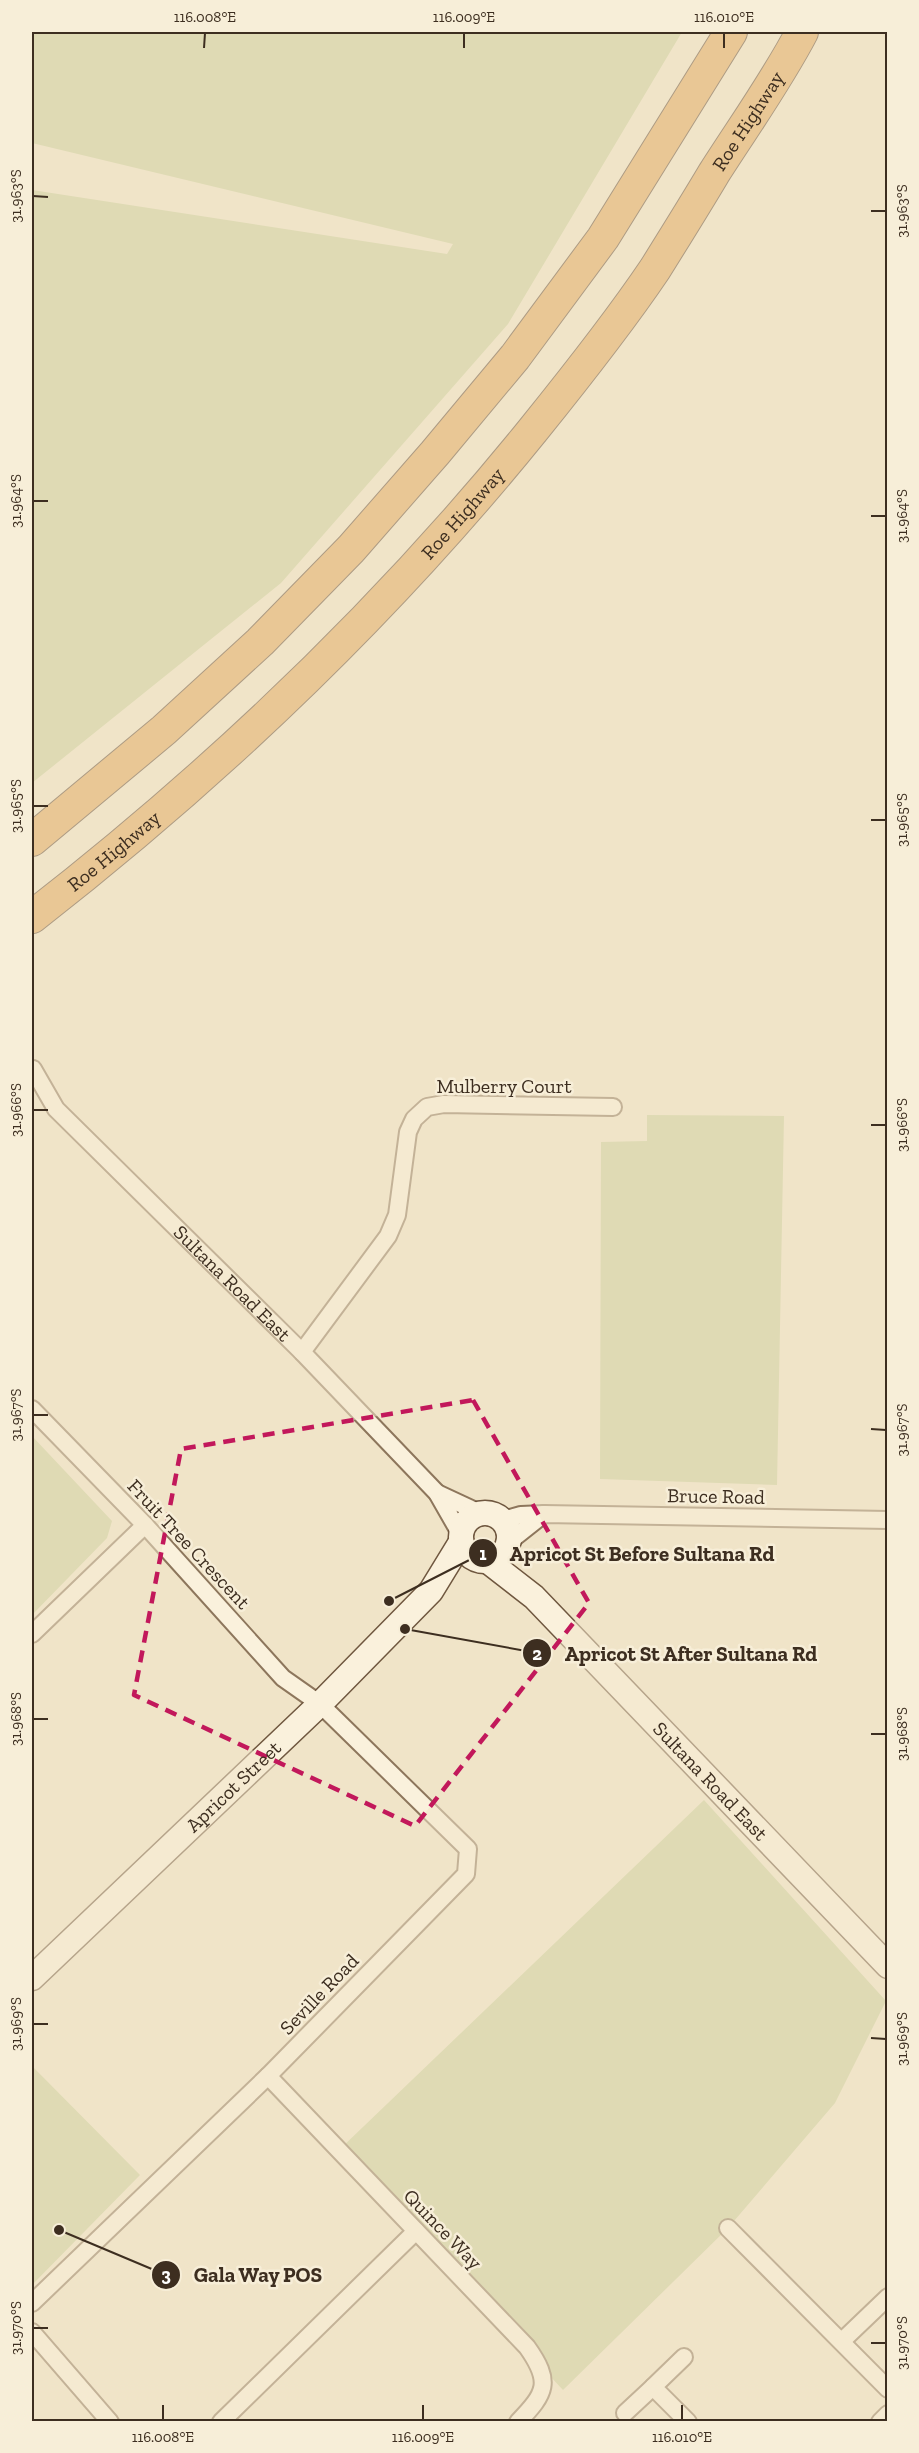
<svg xmlns="http://www.w3.org/2000/svg" width="919" height="2453" font-family="'Zilla Slab',serif">
	<style>
		.green { fill: #c9cf9b }
		.lines { fill: none; stroke-linecap: round; stroke-linejoin: round }
		.street-casing { stroke: #8d765c; stroke-width: 20 }
		.secondary-casing { stroke: #6f573f; stroke-width: 27 }
		.highway-casing { stroke: #5b4430; stroke-width: 34 }
		.street { stroke: #faf1dc; stroke-width: 16 }
		.secondary { stroke: #faf1dc; stroke-width: 24 }
		.highway { stroke: #e0a458; stroke-width: 32 }
		.marked { fill: none; stroke: #c2185b; stroke-width: 4.5; stroke-dasharray: 12 8; stroke-linejoin: round }
		.ticks { fill: none; stroke: #3d2e20; stroke-width: 2 }
		.labels { text-anchor: middle; stroke-width: 5; stroke-linejoin: round; paint-order: stroke }
		.street-label { font-size: 20px; fill: #3d2e20; stroke: #f7eed8 }
		.leader { fill: none; stroke: #3d2e20; stroke-width: 2 }
		.callout-dot { fill: #3d2e20; stroke: #f7eed8; stroke-width: 2 }
		.mark-label { font-size: 18px; text-anchor: middle; font-weight: bold; fill: #fff }
		.callout-label { font-size: 21px; text-anchor: middle; font-weight: bold; fill: #3d2e20; stroke: #f7eed8; stroke-width: 5; stroke-linejoin: round; paint-order: stroke }
		.neatline { fill: none; stroke: #3d2e20; stroke-width: 2 }
		.ticks-label { font-size: 15px; text-anchor: middle; fill: #3d2e20 }
	</style>
	<rect width="100%" height="100%" fill="#f0e4c8"/>
	<!-- green -->
	<path class="green" d="M32,32H682L508,324L281,583L32,783V190L447,254L453,244L32,143Z
		M647,1115L784,1116L777,1485L600,1479L601,1142L647,1141Z
		M32,1436L112,1521L107,1538L32,1615Z
		M704,1800L886,2001L835,2103L728,2228L563,2390L339,2150Z
		M32,2066L140,2175L32,2285Z"/>
	<g class="lines">
		<!-- street casing -->
		<g class="street-casing">
			<g id="street">
				<path id="s1" d="M33,1069L56,1109L302,1352L437,1493L461,1535"/>
				<path d="M302,1352L388,1236L397,1215L408,1132L414,1119L427,1107L444,1104L613,1107"/>
				<path d="M32,1409L145,1525L283,1678L320,1704L468,1849L466,1874L268,2076L32,2303"/>
				<path d="M437,1493L480,1513"/>
				<path d="M503,1520L521,1515L544,1514L888,1520"/>
				<path d="M510,1541L544,1514"/>
				<path d="M32,1634L145,1525"/>
				<path d="M268,2076L527,2347C552,2382 546,2393 518,2422"/>
				<path d="M728,2228L888,2389"/>
				<path d="M32,2332L110,2422"/>
				<path d="M842,2341L888,2297"/>
				<path d="M684,2357L653,2387L688,2422"/>
				<path d="M625,2413L653,2387"/>
				<path d="M221,2422L416,2231"/>
				<path d="M880,2422L888,2414"/>
			</g>
		</g>
		<!-- secondary casing -->
		<g class="secondary-casing">
			<g id="secondary">
				<circle cx="485" cy="1537" r="24"/>
				<path id="s2" d="M489,1562L534,1597L888,1966"/>
				<path id="s3" d="M32,1978L320,1704L431,1591L461,1542"/>
			</g>
		</g>
		<!-- highway casing -->
		<g class="highway-casing">
			<g id="highway">
				<path d="M32,840L164,730L260,642L351,549L435,453L515,357L603,238L731,32"/>
				<path id="s4" d="M32,917C217,773 385,613 533,430C575,378 618,324 655,269C675,237 695,205 714,173C744,126 777,80 802,32"/>
			</g>
		</g>
		<!-- street -->
		<use href="#street" class="street"/>
		<!-- secondary -->
		<use href="#secondary" class="secondary"/>
		<!-- highway -->
		<use href="#highway" class="highway"/>
	</g>
	<!-- marked area -->
	<path d="M0 0H919V2453H0ZM473,1400L589,1603L415,1826L134,1695L181,1449Z" fill="#f0e4c8" fill-opacity=".55" fill-rule="evenodd"/>
	<path class="marked" d="M473,1400L589,1603L415,1826L134,1695L181,1449Z"/>
	<!-- ticks -->
	<path class="ticks" d="M204,48L205,33M464,48V33M724,48V33M33,196L48,197M871,211H886M33,501H48M871,516H886M33,806H48M871,820H886M33,1110H48M871,1125H886M33,1415H48M871,1429L886,1430M33,1719H48M871,1734H886M33,2024H48M871,2038L886,2039M33,2328H48M871,2343H886M163,2420V2405M423,2420V2405M682,2420V2405"/>
	<g class="labels">
		<!-- street labels -->
		<g class="street-label">
			<text dy="7" stroke="none"><textPath href="#s4" startOffset="1077">Roe Highway</textPath></text>
			<text dy="7" stroke="none"><textPath href="#s4" startOffset="591">Roe Highway</textPath></text>
			<text dy="7" stroke="none"><textPath href="#s4" startOffset="105">Roe Highway</textPath></text>
			<text x="504" y="1093">Mulberry Court</text>
			<text dy="7" stroke="none"><textPath href="#s1" startOffset="294">Sultana Road East</textPath></text>
			<text transform="translate(716 1496) rotate(1)" y="7">Bruce Road</text>
			<text transform="translate(189 1544) rotate(47)" y="7">Fruit Tree Crescent</text>
			<text dy="7" stroke="none"><textPath href="#s2" startOffset="312">Sultana Road East</textPath></text>
			<text dy="7" stroke="none"><textPath href="#s3" startOffset="278">Apricot Street</textPath></text>
			<text transform="translate(319 1994) rotate(-46)" y="7">Seville Road</text>
			<text transform="translate(443 2229) rotate(46)" y="7">Quince Way</text>
		</g>
	</g>
	<!-- callouts -->
	<path class="leader" d="M389 1601L483 1553M405 1629L537 1653M59 2230L166 2275"/>
	<g class="callout-dot">
		<circle cx="389" cy="1601" r="6"/>
		<circle cx="405" cy="1629" r="6"/>
		<circle cx="59" cy="2230" r="6"/>
		<circle cx="483" cy="1553" r="15"/>
		<circle cx="537" cy="1653" r="15"/>
		<circle cx="166" cy="2275" r="15"/>
	</g>
	<g class="mark-label">
		<text x="483" y="1560">1</text>
		<text x="537" y="1660">2</text>
		<text x="166" y="2281">3</text>
	</g>
	<g class="callout-label">
		<text x="642" y="1561">Apricot St Before Sultana Rd</text>
		<text x="691" y="1661">Apricot St After Sultana Rd</text>
		<text x="258" y="2282">Gala Way POS</text>
	</g>
	<!-- border -->
	<rect width="919" height="2453" fill="none" stroke="#f7eed8" stroke-width="66"/>
	<rect x="33" y="33" width="853" height="2387" class="neatline"/>
	<g class="ticks-label">
		<text x="205" y="22">116.008°E</text>
		<text x="464" y="22">116.009°E</text>
		<text x="724" y="22">116.010°E</text>
		<text transform="translate(16 196) rotate(-90)" y="5">31.963°S</text>
		<text transform="translate(902 211) rotate(-90)" y="5">31.963°S</text>
		<text transform="translate(16 501) rotate(-90)" y="5">31.964°S</text>
		<text transform="translate(902 516) rotate(-90)" y="5">31.964°S</text>
		<text transform="translate(16 806) rotate(-90)" y="5">31.965°S</text>
		<text transform="translate(902 820) rotate(-90)" y="5">31.965°S</text>
		<text transform="translate(16 1110) rotate(-90)" y="5">31.966°S</text>
		<text transform="translate(902 1125) rotate(-90)" y="5">31.966°S</text>
		<text transform="translate(16 1415) rotate(-90)" y="5">31.967°S</text>
		<text transform="translate(902 1430) rotate(-90)" y="5">31.967°S</text>
		<text transform="translate(16 1719) rotate(-90)" y="5">31.968°S</text>
		<text transform="translate(902 1734) rotate(-90)" y="5">31.968°S</text>
		<text transform="translate(16 2024) rotate(-90)" y="5">31.969°S</text>
		<text transform="translate(902 2039) rotate(-90)" y="5">31.969°S</text>
		<text transform="translate(16 2328) rotate(-90)" y="5">31.970°S</text>
		<text transform="translate(902 2343) rotate(-90)" y="5">31.970°S</text>
		<text x="163" y="2442">116.008°E</text>
		<text x="423" y="2442">116.009°E</text>
		<text x="682" y="2442">116.010°E</text>
	</g>
</svg>
